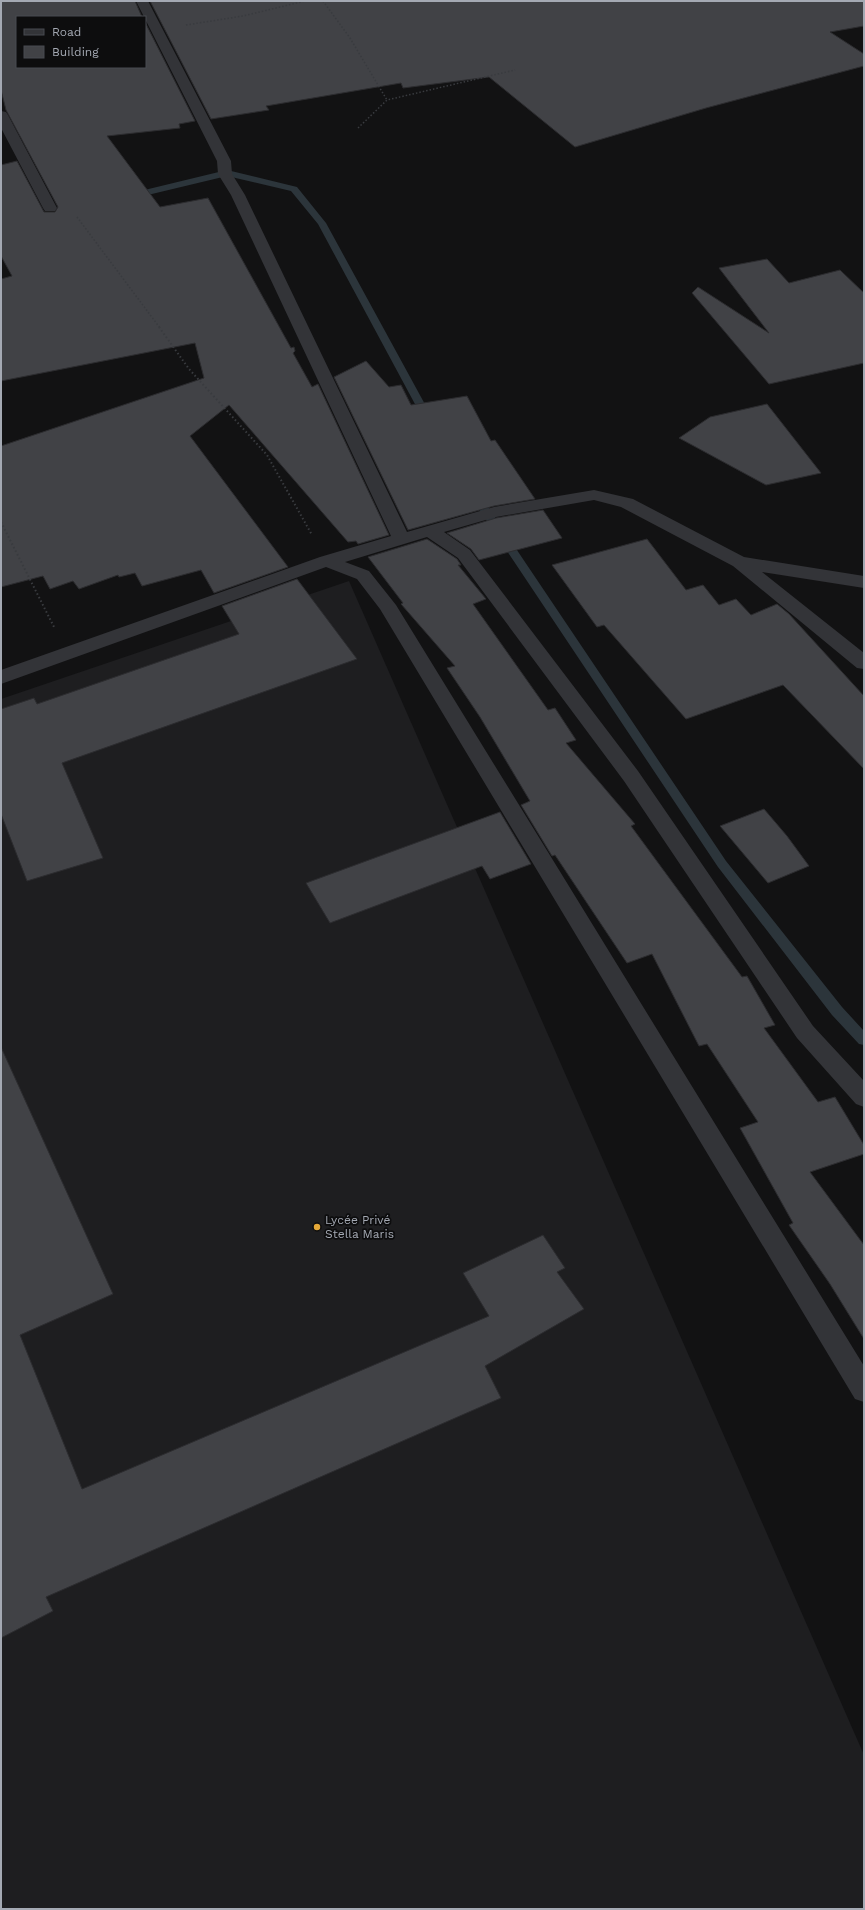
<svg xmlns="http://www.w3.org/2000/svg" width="865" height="1910" font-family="'Work Sans',sans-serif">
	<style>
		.built { fill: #1e1e20 }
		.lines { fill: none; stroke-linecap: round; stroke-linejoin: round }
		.stream { fill: #2c353b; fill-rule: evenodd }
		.building { fill: #414246; stroke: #2c2c2f }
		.path-far1 { stroke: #393b3f; stroke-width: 1.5; stroke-dasharray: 1.5 2; stroke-linecap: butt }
		.path { stroke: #393b3f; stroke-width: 2; stroke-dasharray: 1.5 2.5; stroke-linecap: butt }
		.street { fill: #333438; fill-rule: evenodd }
		.poi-dot { fill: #e5a838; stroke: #0d0d0e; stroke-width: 1.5 }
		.labels { text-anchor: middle; stroke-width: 3.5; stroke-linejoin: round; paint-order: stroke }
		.poi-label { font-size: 12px; fill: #a4a9b3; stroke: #0d0d0e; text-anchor: start }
	</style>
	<rect width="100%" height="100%" fill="#121213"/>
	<!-- built -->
	<path class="built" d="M349,581L864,1755V1909H1V699Z"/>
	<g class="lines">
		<!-- stream -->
		<path class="stream" d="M227,170L297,187L326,223L433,419L431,421L428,422L423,419L318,224L291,191L227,176L131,199L127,196L128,194Z
			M474,491L478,492L726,861L842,1007L864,1031V1045L859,1044L832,1015L718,867L469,494Z"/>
	</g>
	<!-- building -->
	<path class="building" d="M1,1H135L142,17H17V67H145V22L195,121L179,124L180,128L107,136L160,207L208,198L291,348L294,347L295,351L293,353L312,387L318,384L389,535L358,544L356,541L348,542L229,405L190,436L288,567L214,593L201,570L142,586L135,573L119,577L118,575L79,589L73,581L50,589L43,576L1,587V446L204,378L195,343L1,381V279L12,276L1,256V165L17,161L44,212H55L58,207L6,110L1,90Z
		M150,1H864V26L830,32L864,54V66L706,108L575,147L489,77L403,88L401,83L266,106L269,110L211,119Z
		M767,259L789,283L840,270L864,293V363L769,384L692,293L698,287L769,333L719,268Z
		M366,361L389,387L401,385L411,405L467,396L491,441L495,440L535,499L494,506L408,530L334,377Z
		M767,404L821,473L766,485L679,438L710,417Z
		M543,510L562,538L479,560L471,549L447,533L496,518Z
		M427,539L457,559L461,565H458L486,599L473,604L548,710L555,708L576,740L566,743L635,824L631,826L742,977L747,976L775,1025L764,1028L818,1102L835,1097L864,1145V1154L810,1172L864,1245V1339L830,1284L789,1225L793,1223L740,1128L758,1122L707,1044L699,1046L652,954L627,963L555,855L552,856L521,805L530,801L480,717L447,668L455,666L401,604L403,603L368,557Z
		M647,539L686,590L703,585L719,605L736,599L751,615L777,604L789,614L864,696V769L783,685L686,719L604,625L597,627L552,565Z
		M297,579L357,659L62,763L103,858L27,881L1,814V709L34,698L37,704L239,634L222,606Z
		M764,809L787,836L809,866L768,883L720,826Z
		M500,812L531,864L490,879L482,866L330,923L306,883Z
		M1,1047L113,1294L20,1335L82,1489L489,1316L463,1273L543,1235L565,1268L557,1272L584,1309L485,1366L501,1398L46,1597L53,1611L1,1638Z"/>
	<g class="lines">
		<!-- path-far1 -->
		<path class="path-far1" d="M323,1L350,38L387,100
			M186,25L243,16L305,1
			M358,128L387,100L515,70
			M77,217L160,328"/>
		<!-- path -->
		<path class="path" d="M159,327L189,369L267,455L312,535
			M1,522L54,627"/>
		<!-- street -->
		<path class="street" d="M136,1H148L231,161L232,174L245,195L407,532L494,507L594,490L633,499L744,557L864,576V588L762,572L864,653V669L857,668L733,566L621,507L594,500L496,517L444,532L470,550L638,771L813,1026L864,1081V1107L856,1104L797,1038L624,781L458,558L427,537L345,562L369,571L396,605L864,1366V1402L855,1399L380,609L357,579L326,567L1,684V670L320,557L391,536L231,195L218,174L217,161Z
			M1,111L6,112L8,115L57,208L55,211H45L43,208L1,128Z"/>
	</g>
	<!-- markers -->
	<circle class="poi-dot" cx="317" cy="1227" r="4"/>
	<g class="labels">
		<!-- poi labels -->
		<g class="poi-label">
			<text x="325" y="1224">Lycée Privé<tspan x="325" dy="14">Stella Maris</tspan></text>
		</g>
	</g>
	<!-- border -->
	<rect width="865" height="1910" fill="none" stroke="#a4a9b3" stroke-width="4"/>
	<!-- legend -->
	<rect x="16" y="16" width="130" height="52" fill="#0d0d0e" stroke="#494b50"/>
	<rect x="24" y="29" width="20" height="6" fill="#333438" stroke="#494b50"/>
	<text x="52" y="36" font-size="12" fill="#a4a9b3">Road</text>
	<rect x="24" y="46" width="20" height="12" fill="#414246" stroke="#494b50"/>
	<text x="52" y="56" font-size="12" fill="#a4a9b3">Building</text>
</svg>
